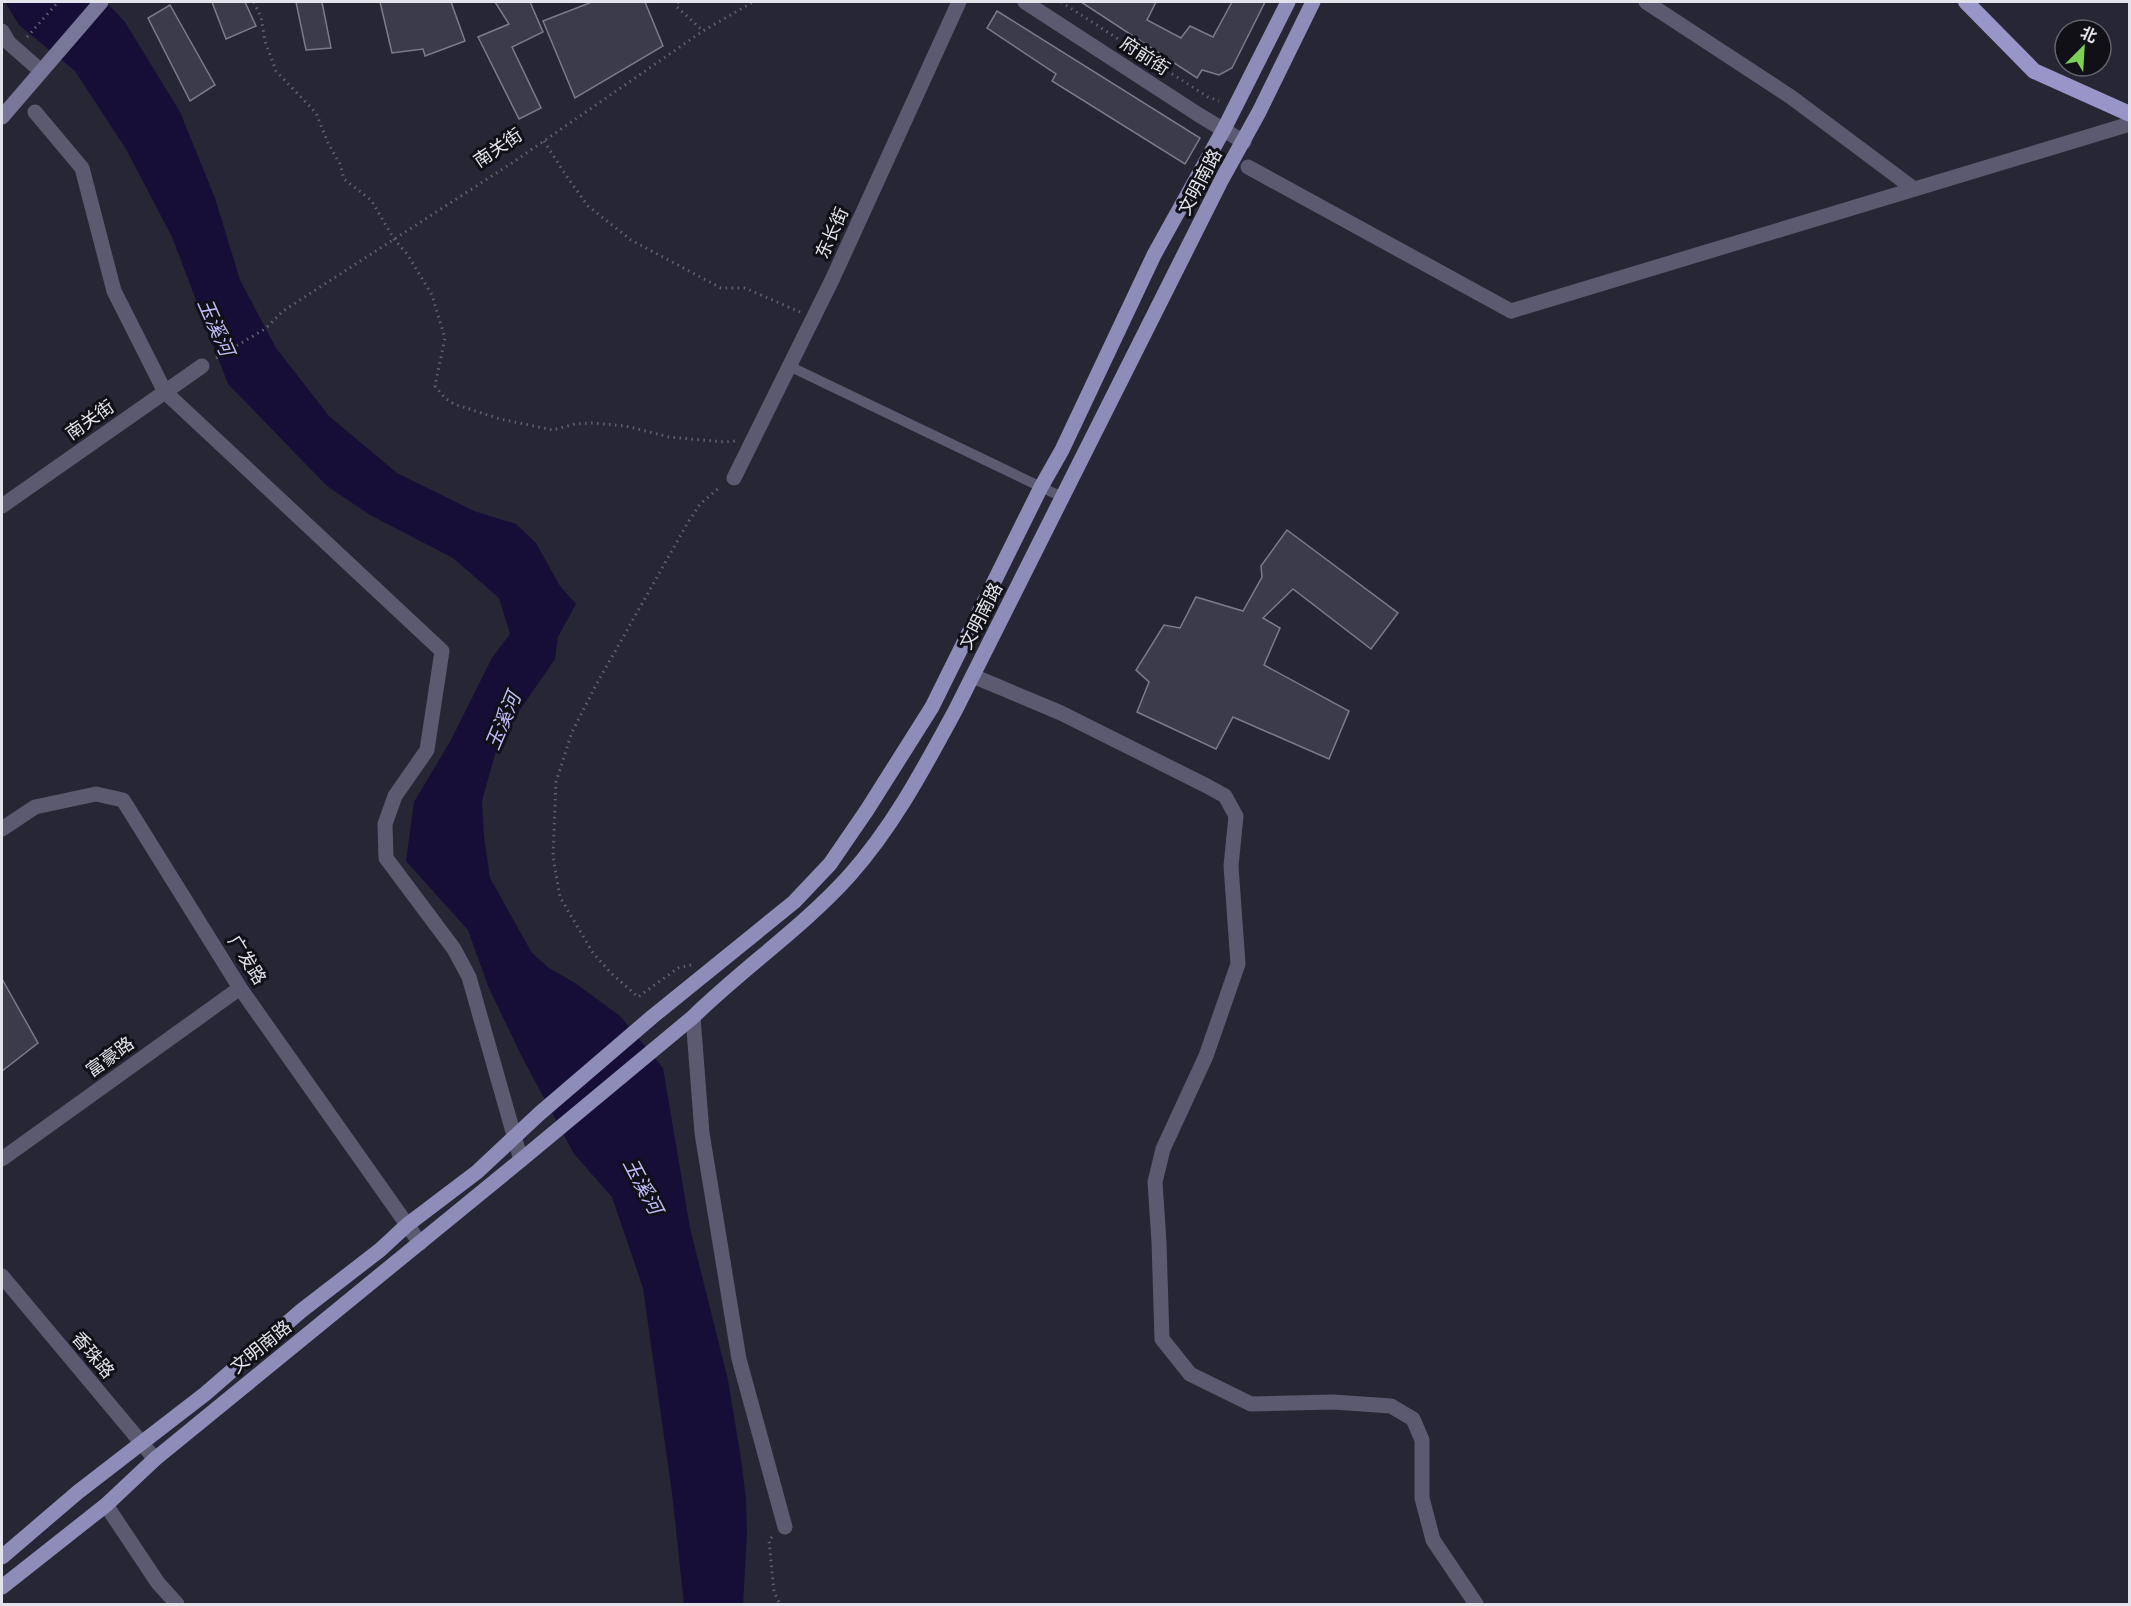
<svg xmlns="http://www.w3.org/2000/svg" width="2131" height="1606" font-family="'Source Serif 4','Noto Sans SC',serif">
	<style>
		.water { fill: #170e38 }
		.building { fill: #3b3b4a; stroke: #7c7b8c; stroke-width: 1.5 }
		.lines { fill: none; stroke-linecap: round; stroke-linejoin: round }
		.path { stroke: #61616e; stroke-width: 3; stroke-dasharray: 1.5 4.5; stroke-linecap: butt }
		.service { stroke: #5b5a70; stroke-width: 10 }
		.pedestrian { stroke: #5b5a70; stroke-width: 15 }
		.minor { stroke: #5b5a70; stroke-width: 15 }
		.tertiary { stroke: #5b5a70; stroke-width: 15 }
		.secondary { stroke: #787699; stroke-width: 15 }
		.primary { stroke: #8e8cb9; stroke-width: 15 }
		.trunk { stroke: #9896c8; stroke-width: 16 }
		.labels { text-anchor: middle; stroke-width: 6; stroke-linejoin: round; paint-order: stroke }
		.street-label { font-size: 18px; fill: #e3e3ec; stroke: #101016 }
		.water-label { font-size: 20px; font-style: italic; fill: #bfbcfa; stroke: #101016 }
	</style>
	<rect width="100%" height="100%" fill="#262634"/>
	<!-- water -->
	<path class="water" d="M5,2H106L125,22L180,112L215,198L240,280L276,348L329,416L397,473L474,511L516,524L536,543L560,586L576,604L558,637L555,659L499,740L482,801L484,836L490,878L532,953L549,968L575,983L620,1016L663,1068L690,1228L728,1380L741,1459L746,1499L747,1533L743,1604H684L672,1493L643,1288L612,1197L574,1154L521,1055L488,986L468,930L406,861L414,802L451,740L492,658L510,634L499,598L453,558L370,515L327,486L228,384L172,237L126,149L75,71L19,25Z"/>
	<!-- building -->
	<path class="building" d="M212,2H245L256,26L226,39Z
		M296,2H322L331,48L306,50Z
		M380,2H451L465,41L425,56L423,49L392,53Z
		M495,2H530L543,32L512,47L541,108L519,119L478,37L509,24Z
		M592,2H645L663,46L575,98L543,21Z
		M1081,2H1156L1147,20L1181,38L1190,26L1213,37L1232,2H1265L1232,68L1219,75L1202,70L1197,78Z
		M170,5L215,85L190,101L148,18Z
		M997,11L1200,138L1185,164L1052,81L1056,74L987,28Z
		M1287,530L1398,613L1371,649L1293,589L1263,618L1280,628L1264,665L1349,711L1329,759L1233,717L1216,749L1137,712L1149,682L1136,670L1164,625L1180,628L1196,597L1243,611L1262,577L1261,566Z
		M2,979L38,1043L2,1071Z"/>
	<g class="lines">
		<!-- path -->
		<path class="path" d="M254,2L261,17L265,41L276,71L316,113L328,143L340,164L344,179L371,200L394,239L407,254L432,295L445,338L435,386L445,398L454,404L500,419L553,430L575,424L593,423L626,426L669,437L725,442L735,441
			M678,2L676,6L703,31
			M1061,2L1208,97L1219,101
			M27,37L58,2
			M544,141L565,174L588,206L631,240L721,288H745L800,312
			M216,358L265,329L283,311L512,163L703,31L753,2
			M691,965L678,968L638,997L612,974L593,953L560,897L553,857L556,782L572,732L596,685L687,524L700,504L720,487
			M772,1537L769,1540L774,1592L780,1604"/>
		<!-- service -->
		<path class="service" d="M789,366L1062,497"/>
		<!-- pedestrian -->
		<path class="pedestrian" d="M1248,167L1511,311"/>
		<!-- minor -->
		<path class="minor" d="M1646,2L1791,97L1914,189
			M2,31L9,43L41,71
			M35,112L82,168L114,291L165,392L442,651L427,750L395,796L385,824L386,858L454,949L469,977L521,1160
			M1511,311L2130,124
			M734,478L832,280L959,2
			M2,506L202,366
			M973,676L1061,713L1207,786L1225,796L1236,816L1231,866L1238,964L1206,1056L1163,1149L1155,1182L1159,1242L1162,1339L1190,1374L1251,1404L1333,1402L1391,1406L1413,1419L1422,1440V1498L1433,1540L1476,1604
			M2,829L35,807L96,794L123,800L240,988L420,1243
			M693,1017L702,1133L739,1359L785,1527
			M2,1159L240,988
			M2,1276L155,1459
			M106,1505L158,1583L177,1604"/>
		<!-- tertiary -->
		<path class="tertiary" d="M1025,2L1199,115L1244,142"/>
		<!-- secondary -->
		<path class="secondary" d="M2,117L101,2"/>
		<!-- primary -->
		<path class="primary" d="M2,1557L78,1492L205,1394L301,1311L380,1250L407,1225L477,1172L539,1114L652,1017L794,902L830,864L867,810L932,707L1041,487L1062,450L1154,255L1224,129L1288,2
			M2,1587L106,1505L155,1459L521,1160L693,1017C743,968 802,928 849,876C893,827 924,768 955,711L1222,179L1259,112L1313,2"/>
		<!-- trunk -->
		<path class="trunk" d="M1966,2L2034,71L2130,114"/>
	</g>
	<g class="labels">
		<!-- street labels -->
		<g class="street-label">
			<text transform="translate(1145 56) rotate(33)" y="6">府前街</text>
			<text transform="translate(498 148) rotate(-34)" y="6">南关街</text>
			<text transform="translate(1200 182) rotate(-62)" y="6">文明南路</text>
			<text transform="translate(832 233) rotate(-66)" y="6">东长街</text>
			<text transform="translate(90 420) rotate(-35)" y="6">南关街</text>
			<text transform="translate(981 616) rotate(-63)" y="6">文明南路</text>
			<text transform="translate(247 960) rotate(58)" y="6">广发路</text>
			<text transform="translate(110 1057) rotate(-36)" y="6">富豪路</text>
			<text transform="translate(261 1347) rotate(-39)" y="6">文明南路</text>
			<text transform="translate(93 1355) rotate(50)" y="6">香珠路</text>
		</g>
		<!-- water labels -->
		<g class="water-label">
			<text transform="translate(216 327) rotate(66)" y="7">玉溪河</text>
			<text transform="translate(503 721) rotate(-67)" y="7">玉溪河</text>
			<text transform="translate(643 1186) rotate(62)" y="7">玉溪河</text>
		</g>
	</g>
	<!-- border -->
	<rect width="2131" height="1606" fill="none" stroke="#e3e3ec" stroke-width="6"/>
	<!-- north arrow -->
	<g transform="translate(2083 48) rotate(24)"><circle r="28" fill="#101016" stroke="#64646c" stroke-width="1.5"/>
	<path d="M0-4.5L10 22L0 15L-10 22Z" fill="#7cd155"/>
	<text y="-9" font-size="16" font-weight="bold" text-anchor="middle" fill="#e3e3ec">北</text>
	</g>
</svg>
